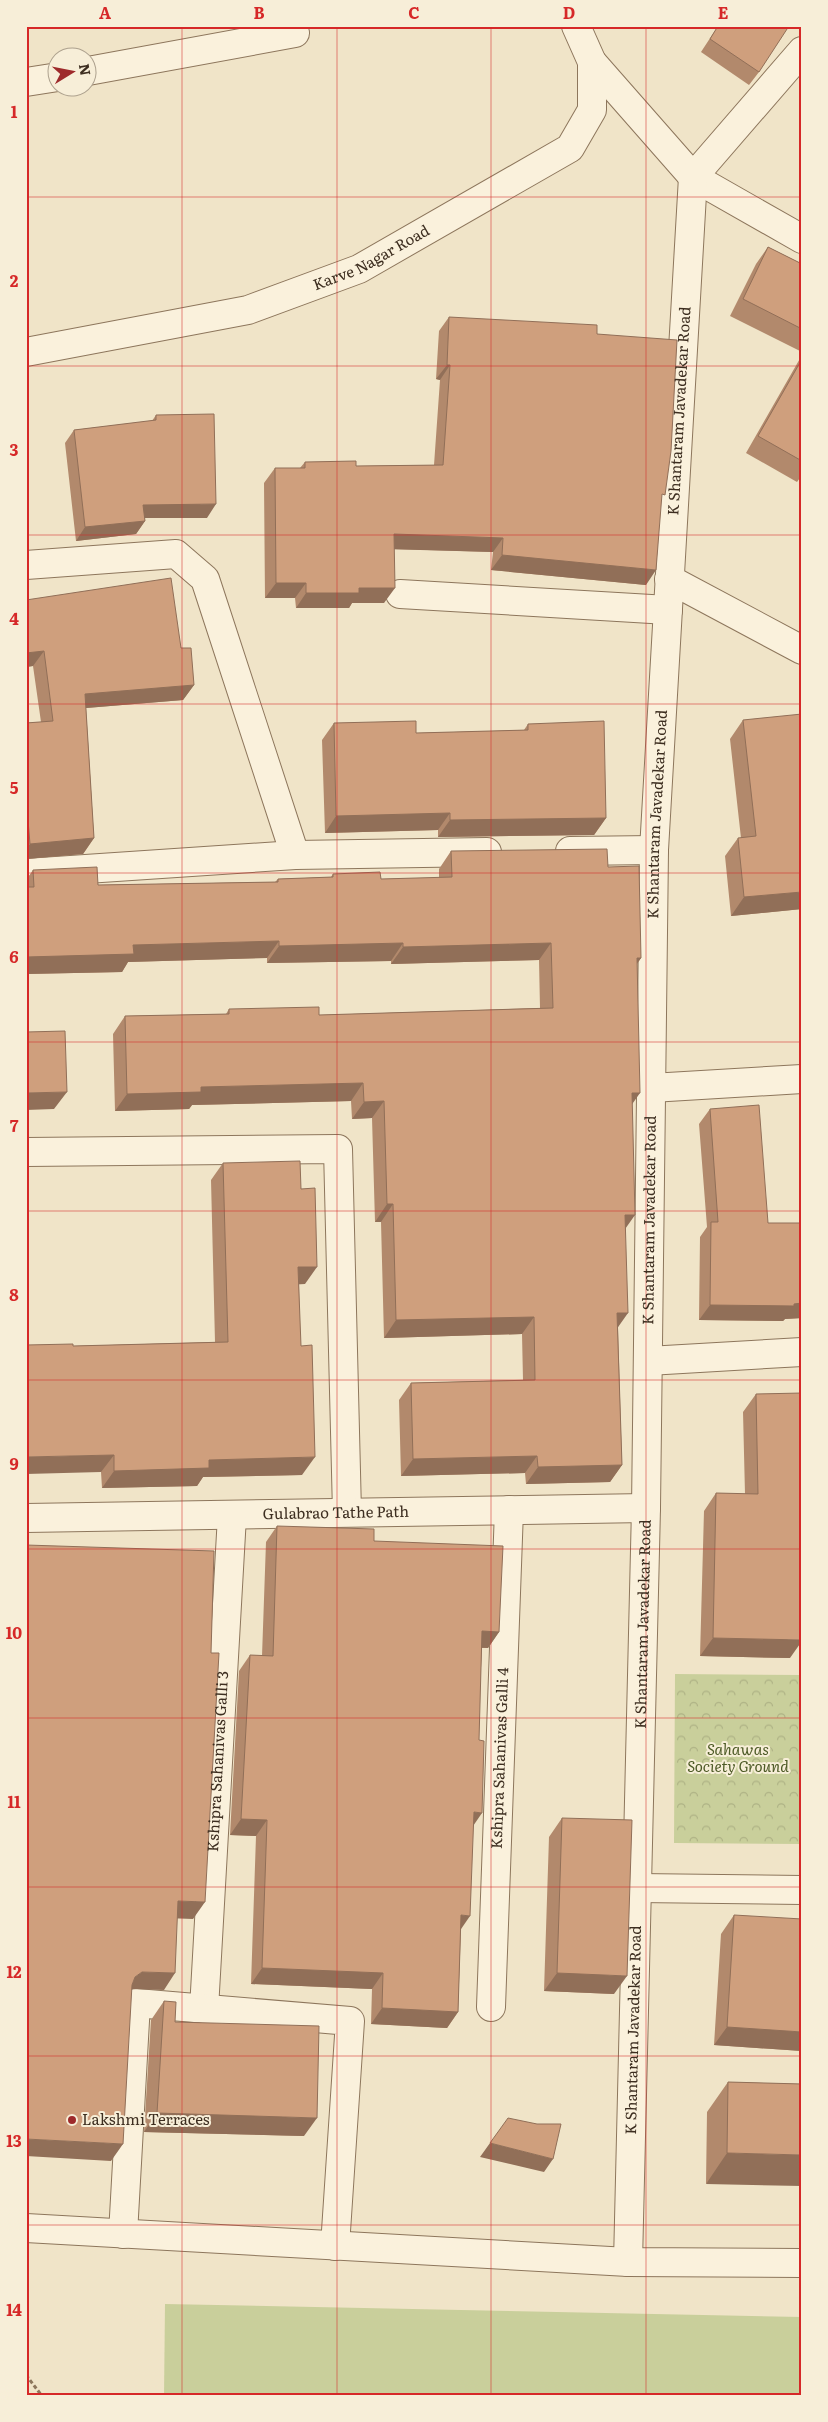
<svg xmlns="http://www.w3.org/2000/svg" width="828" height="2422" font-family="Literata,serif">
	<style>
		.grass { fill: #c9cf9b }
		.park { fill: url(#park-crowns) }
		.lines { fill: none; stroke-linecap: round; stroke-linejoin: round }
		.minor-casing { stroke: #8d765c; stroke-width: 30 }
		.tertiary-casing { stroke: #8d765c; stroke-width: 30 }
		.path { stroke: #8d765c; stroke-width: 3; stroke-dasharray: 4 2.5; stroke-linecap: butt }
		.minor { stroke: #faf1dc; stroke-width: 28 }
		.tertiary { stroke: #faf1dc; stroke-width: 28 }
		.wall { fill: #b2896c }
		.shaded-wall { fill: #916f58 }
		.building { fill: #cf9f7d; stroke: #916f58 }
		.grid { fill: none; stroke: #d62828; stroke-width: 1; stroke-opacity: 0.55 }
		.poi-dot { fill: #9e2a2b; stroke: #f7eed8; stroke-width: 2 }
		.labels { text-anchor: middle; stroke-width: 4; stroke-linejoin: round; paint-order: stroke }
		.street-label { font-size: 15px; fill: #3d2e20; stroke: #f7eed8 }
		.park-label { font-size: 15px; font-style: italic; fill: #4d5a26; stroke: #f7eed8 }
		.poi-label { font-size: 15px; fill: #3d2e20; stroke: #f7eed8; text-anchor: start }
		.neatline { fill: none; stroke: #d62828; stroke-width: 2 }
		.grid-label { font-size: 16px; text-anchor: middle; font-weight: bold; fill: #d62828 }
	</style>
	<defs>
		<pattern id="park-crowns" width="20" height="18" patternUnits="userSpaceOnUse" patternTransform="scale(1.25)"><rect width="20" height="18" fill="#c9cf9b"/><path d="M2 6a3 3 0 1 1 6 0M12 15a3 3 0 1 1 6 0" fill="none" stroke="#aeb285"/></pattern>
	</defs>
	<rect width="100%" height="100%" fill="#f0e4c8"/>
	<!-- grass -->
	<path class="grass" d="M165,2304L802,2317V2396H164Z"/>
	<!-- park -->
	<path class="park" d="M675,1674L802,1675V1844L674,1843Z"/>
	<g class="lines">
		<!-- minor casing -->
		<g class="minor-casing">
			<g id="minor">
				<path d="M592,62L693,177L802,239"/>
				<path d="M88,71L295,33"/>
				<path d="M26,82L58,77"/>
				<path d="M26,565L176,554L205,579L295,855"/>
				<path d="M669,579L802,650"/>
				<path d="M400,594L668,610"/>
				<path d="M570,851L654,850"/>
				<path d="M26,873L295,855L487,852"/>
				<path d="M651,1088L802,1079"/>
				<path d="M26,1152L338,1149L347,1512"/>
				<path d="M648,1361L802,1352"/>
				<path id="s1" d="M26,1518L646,1508"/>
				<path d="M638,1888L802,1890"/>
				<path id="s2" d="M491,2007L509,1510"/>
				<path id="s3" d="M204,2009L232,1516"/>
				<path d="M26,2228L628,2262L802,2263"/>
				<path d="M123,2234L136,2003L350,2021L335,2246"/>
				<path id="s4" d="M628,2262L646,1508L654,850L693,177L802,51"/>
			</g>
		</g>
		<!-- tertiary casing -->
		<g class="tertiary-casing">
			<g id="tertiary">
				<path id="s5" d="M26,352L248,310L359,269L570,148L592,110V62L576,26"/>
			</g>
		</g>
		<!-- path -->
		<path class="path" d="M26,2375L42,2396"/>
		<!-- minor -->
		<use href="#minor" class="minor"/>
		<!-- tertiary -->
		<use href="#tertiary" class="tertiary"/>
	</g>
	<!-- wall -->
	<path class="wall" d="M718,26L759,72L749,85L701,52Z
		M768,247L802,264V352L730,316L756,264Z
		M449,317L597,334L661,500L646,585L491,570L493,552L394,549L384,603H352L349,608H296L295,598H265L264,483L275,468H300L305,462L356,466L434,465L440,380L436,379L439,331Z
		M802,355V475L797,482L746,453Z
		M156,415L207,518H145V521L136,534L76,541L65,443L74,430L152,421Z
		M26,600L181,648L194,685L183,700L86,708L94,838L83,854L26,859V723L41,722L33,666L26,667Z
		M743,720L802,909L731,916L725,856L738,838H741L730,739Z
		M334,723L416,733L524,730L528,724L606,818L594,835L438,837V830L325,833L322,740Z
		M451,851L608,867L641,958L637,964L632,1105L626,1228L618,1328L622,1465L610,1482L526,1484L525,1473L401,1476L399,1400L411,1383L523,1380L522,1334L384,1338L381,1222H375L372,1118L352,1119L351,1101L192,1105L189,1109L115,1111L113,1034L125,1016L226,1014L229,1009L319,1015L540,1008L539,960L391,964V961L267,963V958L128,962L122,972L26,974V880L33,870L98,885L275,882L278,879L331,877L333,874L381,879L439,878V869Z
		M710,1109L768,1223H802V1318L785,1319L783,1321L699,1320L700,1237L707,1227L699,1124Z
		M223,1163L305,1284H299L302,1475L203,1477L197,1486L102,1488L101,1472L73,1346L215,1342L211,1180Z
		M756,1394L790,1658L700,1656L704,1511L716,1493L745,1494L743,1412Z
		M277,1526L374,1541L499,1632L488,1648H482L473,1826L461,1928L458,2012L447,2028L371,2024L372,1989L251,1984L256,1836L230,1835L239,1671L250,1655L262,1656L266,1542Z
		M562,1818L614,1994L544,1991L549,1837Z
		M734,1915L802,2051L714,2045L721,1934Z
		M164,2001L175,2022L304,2136L144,2132L151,2020Z
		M728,2082L802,2084L706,2184L707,2112Z"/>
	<!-- shaded-wall -->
	<path class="shaded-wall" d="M447,365H450L440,380L436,379Z
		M216,504L207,518H134L143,505Z
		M145,521L136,534L76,541L85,527Z
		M394,534L503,538L493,552L384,549Z
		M502,555L656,570L646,585L491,570Z
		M276,583H306L295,598H265Z
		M359,588H395L384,603H352L349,608H296L306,593Z
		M44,651L33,666L26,667V653Z
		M194,685L183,700L74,709L85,694Z
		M450,813L438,830L325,833L336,816Z
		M606,818L594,835L438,837L450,820Z
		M94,838L83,854L26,859V849L30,844Z
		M802,892V909L731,916L744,897Z
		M279,941L267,958L128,962L122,972L26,974V957L133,945Z
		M403,943L391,961L267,963L279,946Z
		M551,943L539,960L391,964L403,947Z
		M637,958H641L629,975Z
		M363,1083L351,1101L192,1105L189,1109L115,1111L127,1094L201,1087Z
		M67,1092L54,1109L26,1110V1093Z
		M632,1093H640L628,1110Z
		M384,1101L372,1118L352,1119L364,1102Z
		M387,1204H393L381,1222H375Z
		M625,1215H635L623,1232Z
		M298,1267H317L305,1284L286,1285Z
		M802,1303V1318L785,1319L783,1321L699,1320L710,1305Z
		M617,1313H628L616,1330Z
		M534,1317L522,1334L384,1338L396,1320Z
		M114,1455L101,1472L26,1474V1457Z
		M537,1456L525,1473L401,1476L413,1459Z
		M315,1457L302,1475L203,1477L197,1486L102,1488L114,1471L209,1460Z
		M622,1465L610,1482L526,1484L538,1467Z
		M482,1631L499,1632L488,1648L471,1647Z
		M713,1638L802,1640V1641L790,1658L700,1656Z
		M474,1812L482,1813L471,1829Z
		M241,1819L267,1820L256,1836L230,1835Z
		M178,1901L205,1902L193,1919L166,1918Z
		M461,1915L470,1916L459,1932Z
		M262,1968L383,1973L372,1989L251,1984Z
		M142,1972L175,1973L164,1990L130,1989L135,1977Z
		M557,1973L627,1976L614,1994L544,1991Z
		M382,2008L458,2012L447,2028L371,2024Z
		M727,2027L802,2032V2051L714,2045Z
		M157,2113L317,2118L304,2136L144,2132Z
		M26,2139L123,2144L111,2161L26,2156Z
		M490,2143L553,2159L544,2172L480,2157Z
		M727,2153L802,2155V2186L706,2184Z"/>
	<!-- building -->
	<path class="building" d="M718,26H789L759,72L710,39Z
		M768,247L802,264V329L743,299Z
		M449,317L597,325V334L677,340L671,451L665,495L662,494L656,570L502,555L503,538L394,534L395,588H359V593H306V583H276L275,468H305V462L356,461V466L443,465L450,365H447Z
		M802,359V461L758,436Z
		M214,414L216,504L143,505L145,521L85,527L74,430L156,420V415Z
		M171,578L181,648H191L194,685L85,694L94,838L30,844L28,820H26V723L53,721L44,651L26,653V600Z
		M802,714V892L744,897L738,838L756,836L743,720Z
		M416,721V733L528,730V724L604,721L606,818L450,820V813L336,816L334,723Z
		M607,849L608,867L639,866L641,958H637L640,1093H632L635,1215H625L628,1313H617L622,1465L538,1467L537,1456L413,1459L411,1383L535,1380L534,1317L396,1320L393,1204H387L384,1101L364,1102L363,1083L201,1087V1092L127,1094L125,1016L229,1014V1009L319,1007V1015L553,1008L551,943L403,947V943L279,946V941L133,945L134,954L26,957V887H34L33,870L97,867L98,885L278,882V879L333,877V874L380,872L381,879L452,877L451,851Z
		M65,1031L67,1092L26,1093V1032Z
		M759,1105L768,1223H802V1303L794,1304V1306L710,1305L711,1222H718L710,1109Z
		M300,1161L301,1189L315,1188L317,1267H298L301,1346L312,1345L315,1457L209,1460V1468L114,1471V1455L26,1457V1345L73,1344V1346L228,1342L223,1163Z
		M802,1393V1640L713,1638L716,1493L758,1494L756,1394Z
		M277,1526L374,1529V1541L503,1546L499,1632L482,1631L479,1740L484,1741L482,1813L474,1812L470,1916L461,1915L458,2012L382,2008L383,1973L262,1968L267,1820L241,1819L250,1655L273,1656Z
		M26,1545L214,1551L211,1653H219L205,1902L178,1901L175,1973L142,1972L135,1977L132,1985L123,2144L26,2139Z
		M562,1818L632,1820L627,1976L557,1973Z
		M734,1915L802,1919V2032L727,2027Z
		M164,2001L176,2002L175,2022L319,2026L317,2118L157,2113Z
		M728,2082L802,2084V2155L727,2153Z
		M508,2118L537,2124H561L553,2159L490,2143Z"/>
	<!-- grid -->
	<path class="grid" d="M182,26V2396M337,26V2396M491,26V2396M646,26V2396M26,197H802M26,366H802M26,535H802M26,704H802M26,873H802M26,1042H802M26,1211H802M26,1380H802M26,1549H802M26,1718H802M26,1887H802M26,2056H802M26,2225H802"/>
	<!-- markers -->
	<circle class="poi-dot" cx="72" cy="2120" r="5"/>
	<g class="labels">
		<!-- street labels -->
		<g class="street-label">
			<text dy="5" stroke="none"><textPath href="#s5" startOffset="360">Karve Nagar Road</textPath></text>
			<text dy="5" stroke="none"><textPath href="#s4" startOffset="1852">K Shantaram Javadekar Road</textPath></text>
			<text dy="5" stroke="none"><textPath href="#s4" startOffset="1448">K Shantaram Javadekar Road</textPath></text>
			<text dy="5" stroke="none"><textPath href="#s4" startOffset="1042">K Shantaram Javadekar Road</textPath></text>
			<text dy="5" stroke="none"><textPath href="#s1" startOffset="310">Gulabrao Tathe Path</textPath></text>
			<text dy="5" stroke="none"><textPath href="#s4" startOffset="638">K Shantaram Javadekar Road</textPath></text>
			<text dy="5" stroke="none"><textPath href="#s2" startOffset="249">Kshipra Sahanivas Galli 4</textPath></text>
			<text dy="5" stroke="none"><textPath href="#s3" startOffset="248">Kshipra Sahanivas Galli 3</textPath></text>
			<text dy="5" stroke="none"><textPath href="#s4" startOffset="232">K Shantaram Javadekar Road</textPath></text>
		</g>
		<!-- park labels -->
		<g class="park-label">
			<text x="738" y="1755">Sahawas<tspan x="738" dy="17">Society Ground</tspan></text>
		</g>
		<!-- poi labels -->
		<g class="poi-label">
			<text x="82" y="2125">Lakshmi Terraces</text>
		</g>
	</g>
	<!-- border -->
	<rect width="828" height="2422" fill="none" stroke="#f7eed8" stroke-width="55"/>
	<!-- north arrow -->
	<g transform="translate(72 72) rotate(80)"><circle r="24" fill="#f7eed8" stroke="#ada18e"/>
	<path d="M0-4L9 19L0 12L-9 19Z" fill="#9e2a2b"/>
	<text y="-8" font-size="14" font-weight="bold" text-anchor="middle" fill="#3d2e20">N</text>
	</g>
	<rect x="28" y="28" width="772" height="2366" class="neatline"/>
	<g class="grid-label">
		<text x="105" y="19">A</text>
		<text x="259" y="19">B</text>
		<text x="414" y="19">C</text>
		<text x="569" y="19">D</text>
		<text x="723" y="19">E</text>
		<text x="14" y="118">1</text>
		<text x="14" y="287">2</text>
		<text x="14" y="456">3</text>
		<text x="14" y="625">4</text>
		<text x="14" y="794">5</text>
		<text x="14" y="963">6</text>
		<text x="14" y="1132">7</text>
		<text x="14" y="1301">8</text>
		<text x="14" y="1470">9</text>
		<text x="14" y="1639">10</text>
		<text x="14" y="1808">11</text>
		<text x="14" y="1978">12</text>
		<text x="14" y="2147">13</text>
		<text x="14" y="2316">14</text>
	</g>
</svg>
